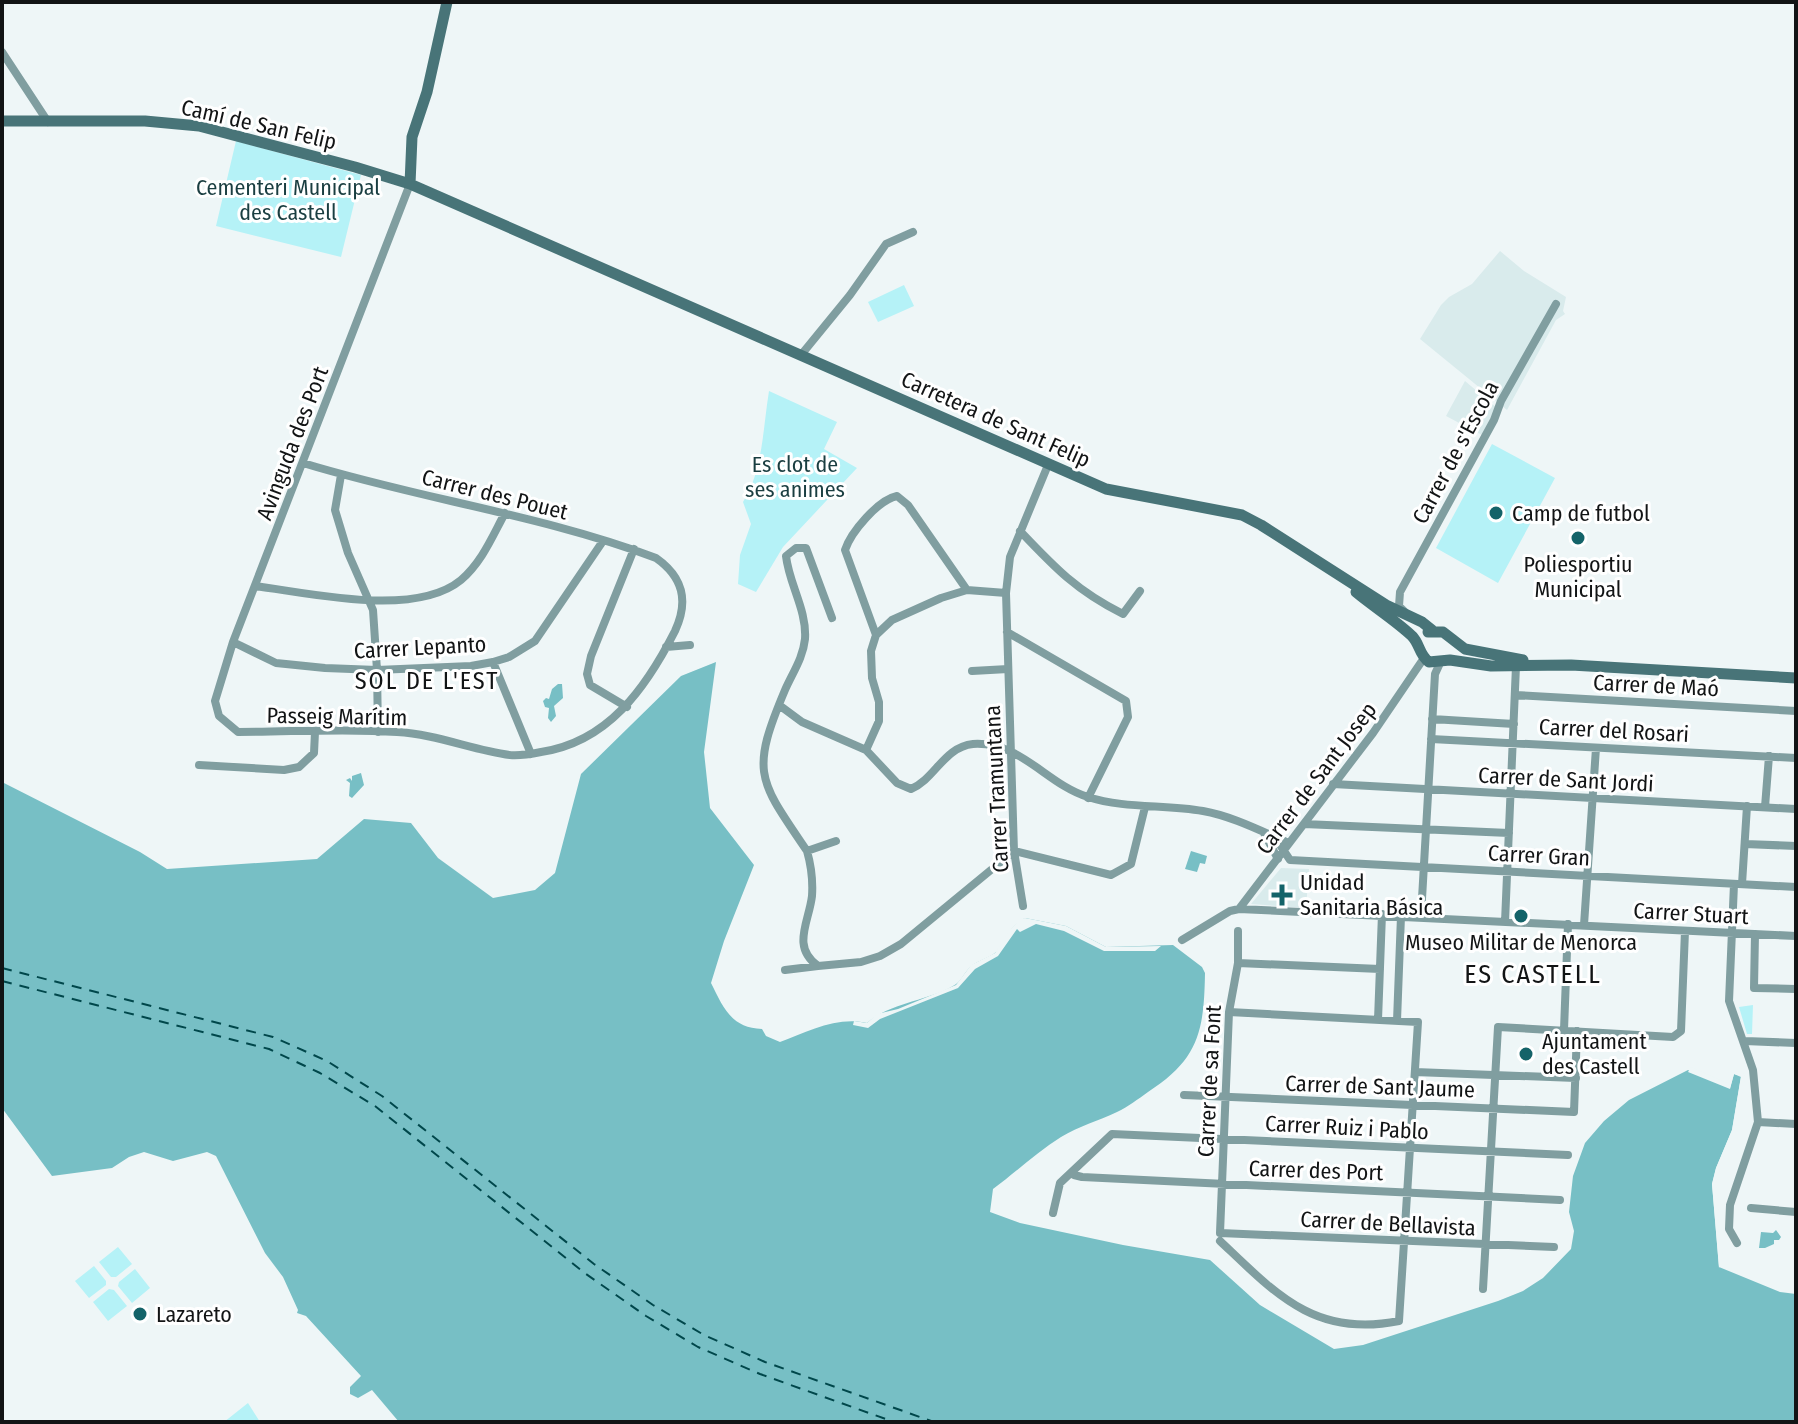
<svg xmlns="http://www.w3.org/2000/svg" width="1798" height="1424" font-family="'Fira Sans Condensed',sans-serif">
	<style>
		.built { fill: #d9ebec }
		.green { fill: #b5f2f7 }
		.water { fill: #77bfc5 }
		.pier { fill: #eef6f7 }
		.lines { fill: none; stroke-linecap: round; stroke-linejoin: round }
		.ferry { stroke: #00474b; stroke-width: 2; stroke-dasharray: 10 8; stroke-linecap: butt }
		.street { stroke: #809ea0; stroke-width: 8 }
		.secondary { stroke: #487478; stroke-width: 11 }
		.poi-dot { fill: #146369; stroke: #fff; stroke-width: 3 }
		.labels { text-anchor: middle; stroke-width: 6; stroke-linejoin: round; paint-order: stroke }
		.street-label { font-size: 22px; fill: #121415; stroke: #fff }
		.park-label { font-size: 22px; fill: #1a3e41; stroke: #fff }
		.poi-label { font-size: 22px; fill: #121415; stroke: #fff; text-anchor: start }
		.neighbourhood-label { font-size: 24px; letter-spacing: 2px; fill: #121415; stroke: #fff }
		.quarter-label { font-size: 26px; letter-spacing: 2px; fill: #121415; stroke: #fff }
	</style>
	<rect width="100%" height="100%" fill="#eef6f7"/>
	<!-- built -->
	<path class="built" d="M1500,251L1524,271L1566,297L1563,311L1565,314L1556,320L1507,410L1420,339L1441,305L1449,297L1472,284Z
		M1465,381L1496,407L1482,435L1446,416Z
		M1281,868L1309,869L1306,908L1251,904Z"/>
	<!-- green -->
	<path class="green" d="M236,141L361,175L341,257L216,226Z
		M904,285L914,306L878,322L868,302Z
		M769,391L837,422L824,449L857,468L783,547L756,592L738,584L740,555L751,524L743,502C763,471 763,427 769,391Z
		M1492,444L1555,478L1498,583L1436,548Z
		M1753,1005L1752,1034H1747L1739,1007Z
		M118,1247L132,1264L116,1277H111L99,1262Z
		M94,1266L106,1281V1285L89,1298L75,1281Z
		M135,1269L150,1288L132,1303L118,1286L119,1282Z
		M109,1289L114,1290L127,1306L108,1321L93,1302Z
		M248,1403L260,1422H224Z"/>
	<!-- water -->
	<path class="water" d="M716,662L704,752L710,808L754,865L724,941L711,983C723,1007 731,1028 762,1029L766,1036L780,1042C807,1032 837,1016 867,1023C889,1003 927,1001 953,986C961,982 964,973 970,967C978,960 990,958 997,951C1006,939 1011,924 1025,918L1066,926L1106,947L1173,945L1202,967L1205,973C1204,1031 1199,1059 1148,1092C1138,1099 1128,1107 1117,1112C1098,1121 1079,1126 1061,1137C1037,1152 1015,1173 993,1189L990,1212L1020,1223L1123,1245L1210,1260L1260,1305L1334,1349L1363,1345L1498,1301L1523,1291L1543,1278L1571,1249L1574,1231L1569,1212L1573,1176L1585,1143L1604,1121L1629,1100L1688,1070L1730,1088L1734,1074L1741,1076L1732,1130L1716,1168L1712,1184L1719,1267L1780,1292L1796,1294V1422H399L372,1390L358,1398L350,1394V1387L361,1376L306,1316L297,1313L298,1310L283,1277L265,1253L216,1156L207,1152L173,1161L144,1152L129,1157L112,1168L52,1176L2,1108V782L140,852L167,869L317,859L364,819L411,823L438,858L493,898L535,890L555,873L581,774L681,676Z
		M558,684H562L563,698L554,706L556,716L551,722L548,718L549,708L545,707L543,701L546,698L549,699L552,689Z
		M361,773L364,785L352,798L349,796L350,783L346,780L350,778L352,781V776Z
		M1191,851L1207,856L1205,864L1200,863L1197,872L1185,869Z
		M1776,1230L1781,1237L1779,1240H1774V1244L1765,1248H1759L1761,1232L1773,1233Z"/>
	<!-- pier -->
	<path class="pier" d="M1025,918L1066,926L1106,947L1161,946L1155,951H1104L1064,931L1036,924L1020,932L1017,929L998,956L975,969L958,988L880,1019L868,1028L853,1025L854,1021L867,1023L877,1014L898,1009L956,985L971,965L995,953L1008,932L1020,919Z
		M1691,1067L1727,1083L1732,1070L1743,1073L1745,1076L1736,1131L1720,1169L1716,1184L1723,1257L1719,1268L1712,1184L1716,1168L1732,1130L1741,1077L1734,1074L1730,1089L1688,1072Z"/>
	<g class="lines">
		<!-- ferry -->
		<path class="ferry" d="M2,968L273,1037L327,1061L382,1096L594,1264L653,1305L704,1335L765,1362L934,1422
			M2,981L269,1049L320,1073L375,1106L586,1274L646,1316L698,1347L760,1374L894,1422"/>
		<!-- street -->
		<path class="street" d="M2,52L48,122
			M801,355L850,295L886,244L913,232
			M303,463C420,499 542,515 656,558C683,577 689,601 675,631C646,688 608,742 541,752C531,754 520,756 510,755C473,750 435,734 397,732C345,728 291,732 238,732L219,716L215,701L233,642L410,184
			M341,475L335,510L348,553L373,610L377,670L378,732
			M1020,531C1055,568 1077,591 1123,614L1140,591
			M255,586C310,593 415,618 461,580C482,562 492,537 505,513
			M1405,612L1399,606L1400,592L1494,420L1501,401L1556,304
			M832,618L806,548H796L786,556C789,584 807,610 805,639C803,658 793,672 785,690C750,773 758,779 807,851C811,865 813,881 812,896C809,922 791,947 818,966L861,962L880,956L901,944L1014,851L1111,875L1131,864L1145,807
			M1007,632L1126,701L1128,717L1088,798
			M876,635L845,550C851,532 878,500 897,496L908,505L967,590
			M233,642L276,663L325,668L377,670L471,666L493,662L509,657L535,641L603,541
			M666,647L690,645
			M493,662L531,754
			M972,671L1008,669
			M1515,695L1796,711
			M779,705L802,722L866,750L897,783L911,789C935,779 944,747 973,744C1021,741 1046,784 1088,797C1125,809 1165,804 1203,811C1232,816 1263,832 1289,843
			M627,707L590,685L587,674L591,656L634,549
			M1432,719L1514,724
			M1431,739L1796,758
			M866,750L879,721V702L872,678L871,651L876,635L892,620L941,598L967,590L1006,593
			M199,765L284,770L299,767L314,753L315,732
			M1333,784L1796,809
			M1765,807L1769,756
			M1304,824L1509,833
			M1264,833L1278,859
			M1274,836L1290,860L1796,887
			M1745,844L1796,846
			M807,851L836,841
			M1734,884L1729,1001L1753,1070L1758,1122L1730,1205L1729,1229L1737,1243
			M1742,884L1747,806
			M1023,906L1014,851L1006,593L1010,557L1048,465
			M1239,909L1373,733L1424,658
			M1421,916L1435,674L1440,663
			M1505,922L1516,666
			M1584,925L1596,748
			M1238,931V963L1229,1012L1220,1233L1554,1247
			M1755,934L1754,988L1796,989
			M1182,940L1230,911L1239,909L1796,936
			M1238,963L1380,969
			M785,970L818,966
			M1378,1020L1382,914
			M1397,1021L1401,916
			M1564,1030L1568,924
			M1745,1041L1796,1043
			M1415,1072L1576,1078
			M1184,1095L1574,1112L1577,1031
			M1758,1122L1796,1124
			M1073,1172L1074,1175L1082,1177L1560,1200
			M1751,1208L1796,1212
			M1053,1213L1060,1183L1112,1134L1568,1155
			M1220,1241C1276,1294 1315,1338 1399,1321L1418,1022L1229,1012
			M1483,1289L1498,1027L1673,1037L1681,1031L1685,931"/>
		<!-- secondary -->
		<path class="secondary" d="M2,121H145L199,126L355,167L410,184L1106,489L1242,515L1261,525L1386,605L1422,622L1432,630
			M410,184L412,137L427,92L447,2
			M1356,592C1374,607 1395,620 1412,636C1420,644 1419,655 1429,662L1450,660L1491,666L1571,665L1796,678
			M1428,632H1443L1465,649L1523,660"/>
	</g>
	<!-- markers -->
	<g class="poi-dot">
		<circle cx="1496" cy="513" r="8"/>
		<circle cx="1578" cy="538" r="8"/>
		<path d="M1278 883h8v8h8v8h-8v8h-8v-8h-8v-8h8z"/>
		<circle cx="1521" cy="916" r="8"/>
		<circle cx="1526" cy="1054" r="8"/>
		<circle cx="140" cy="1314" r="8"/>
	</g>
	<g class="labels">
		<!-- street labels -->
		<g class="street-label">
			<text transform="translate(259 124) rotate(13)" y="8">Camí de San Felip</text>
			<text transform="translate(996 419) rotate(24)" y="8">Carretera de Sant Felip</text>
			<text transform="translate(292 443) rotate(-69)" y="8">Avinguda des Port</text>
			<text transform="translate(1455 452) rotate(-62)" y="8">Carrer de s'Escola</text>
			<text transform="translate(495 494) rotate(14)" y="8">Carrer des Pouet</text>
			<text transform="translate(420 647) rotate(-3)" y="8">Carrer Lepanto</text>
			<text transform="translate(1656 685) rotate(3)" y="8">Carrer de Maó</text>
			<text transform="translate(337 716) rotate(1)" y="8">Passeig Marítim</text>
			<text transform="translate(1614 730) rotate(3)" y="8">Carrer del Rosari</text>
			<text transform="translate(1316 778) rotate(-53)" y="8">Carrer de Sant Josep</text>
			<text transform="translate(1566 779) rotate(3)" y="8">Carrer de Sant Jordi</text>
			<text transform="translate(996 789) rotate(-93)" y="8">Carrer Tramuntana</text>
			<text transform="translate(1539 855) rotate(3)" y="8">Carrer Gran</text>
			<text transform="translate(1691 913) rotate(3)" y="8">Carrer Stuart</text>
			<text transform="translate(1209 1081) rotate(-87)" y="8">Carrer de sa Font</text>
			<text transform="translate(1380 1086) rotate(2)" y="8">Carrer de Sant Jaume</text>
			<text transform="translate(1347 1127) rotate(3)" y="8">Carrer Ruiz i Pablo</text>
			<text transform="translate(1316 1170) rotate(2)" y="8">Carrer des Port</text>
			<text transform="translate(1388 1223) rotate(3)" y="8">Carrer de Bellavista</text>
		</g>
		<!-- park labels -->
		<g class="park-label">
			<text x="288" y="195">Cementeri Municipal<tspan x="288" dy="25">des Castell</tspan></text>
			<text x="795" y="472">Es clot de<tspan x="795" dy="25">ses animes</tspan></text>
		</g>
		<!-- poi labels -->
		<g class="poi-label">
			<text x="1512" y="521">Camp de futbol</text>
			<text x="1578" y="572" text-anchor="middle">Poliesportiu<tspan x="1578" dy="25">Municipal</tspan></text>
			<text x="1300" y="890">Unidad<tspan x="1300" dy="25">Sanitaria Básica</tspan></text>
			<text x="1521" y="950" text-anchor="middle">Museo Militar de Menorca</text>
			<text x="1542" y="1049">Ajuntament<tspan x="1542" dy="25">des Castell</tspan></text>
			<text x="156" y="1322">Lazareto</text>
		</g>
		<!-- neighbourhood labels -->
		<g class="neighbourhood-label">
			<text x="427" y="689">SOL DE L'EST</text>
		</g>
		<!-- quarter labels -->
		<g class="quarter-label">
			<text x="1533" y="983">ES CASTELL</text>
		</g>
	</g>
	<!-- border -->
	<rect width="1798" height="1424" fill="none" stroke="#121415" stroke-width="8"/>
</svg>
